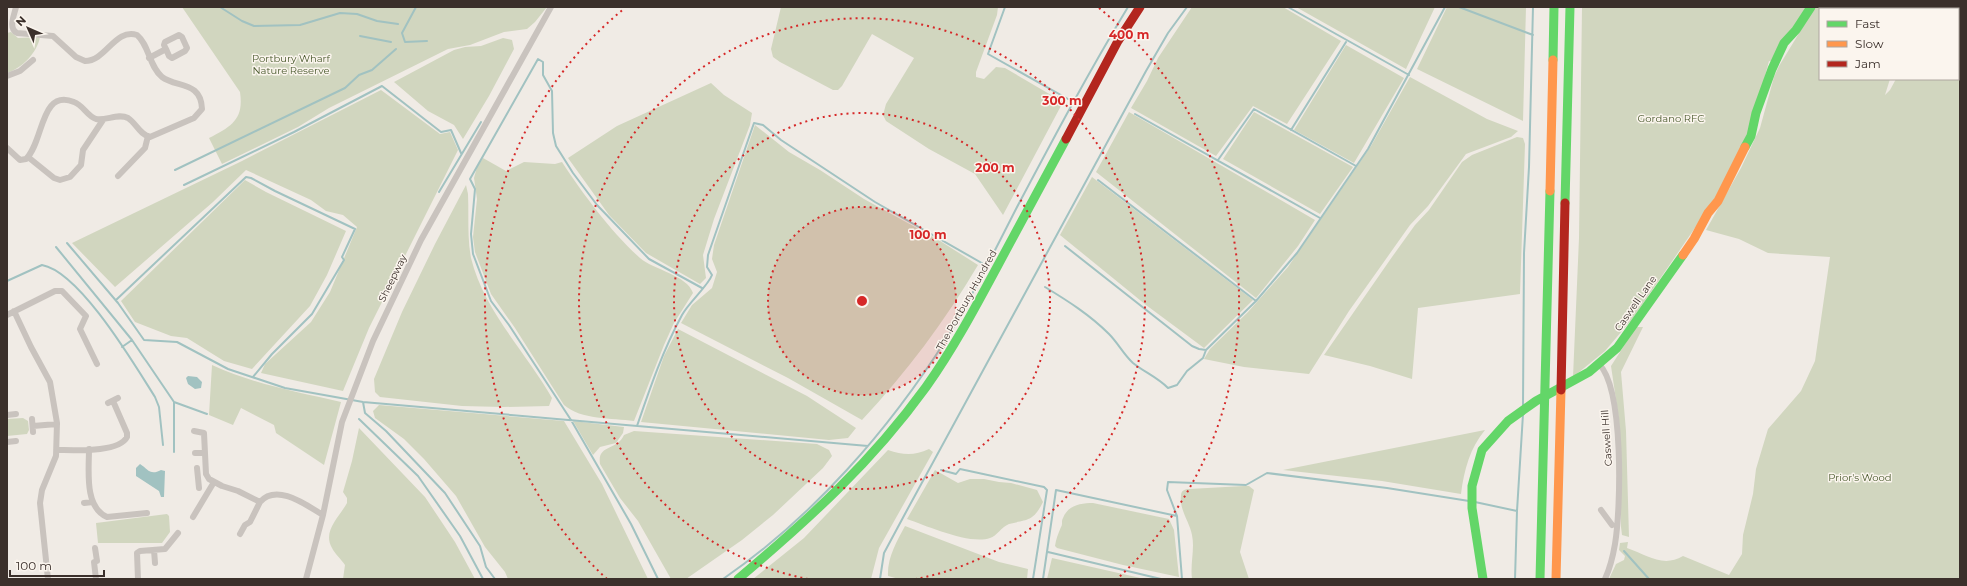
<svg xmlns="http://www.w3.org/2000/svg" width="1967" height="586" font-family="Montserrat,sans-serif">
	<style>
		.green { fill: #d1d6bf }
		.water { fill: #a1c2c1 }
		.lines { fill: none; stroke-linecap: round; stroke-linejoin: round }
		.stream { stroke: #a1c2c1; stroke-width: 2 }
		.street { stroke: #c9c3be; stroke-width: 6 }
		.fast { stroke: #63d668; stroke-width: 9 }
		.slow { stroke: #ff974d; stroke-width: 9 }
		.jam { stroke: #b3261e; stroke-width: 9 }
		.ring { fill: none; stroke: #d62828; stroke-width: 2; stroke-dasharray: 2 4 }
		.labels { text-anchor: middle; stroke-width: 3; stroke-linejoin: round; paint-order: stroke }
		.park-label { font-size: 10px; fill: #4a5a2e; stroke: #fbf5ee }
		.street-label { font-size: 10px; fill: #3b302b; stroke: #fbf5ee }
		.centre { fill: #d62828; stroke: #fbf5ee; stroke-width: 2 }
		.ring-label { font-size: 12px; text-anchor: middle; font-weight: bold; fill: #d62828; stroke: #fbf5ee; stroke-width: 3; stroke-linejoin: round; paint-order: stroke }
	</style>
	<rect width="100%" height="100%" fill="#f0ebe5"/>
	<!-- green -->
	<path class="green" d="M182,7H547L535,22L527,29L504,32L470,45L448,49L329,108L298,127L222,164L209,138C232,126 244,119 240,92Z
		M781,7H998L997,15L976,72V77L984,79L996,67L1005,68L1063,102L1003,215L975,174L929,149L886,121L883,115L886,104L914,58L872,34L842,86L838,90H833L780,62L773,57L771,49Z
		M1192,7H1283L1341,41L1287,124L1253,106L1216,156L1131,108L1147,81L1158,58Z
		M1296,7H1435L1406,69Z
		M1447,7H1526L1523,121L1417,69Z
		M1582,7H1808L1773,62L1769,61L1751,128L1721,190L1633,318L1605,351L1573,377L1579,238Z
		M1815,7H1909L1908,9H1820V79H1890L1885,95L1890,90L1896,79H1958V9H1914L1915,7H1960V579H1609L1616,564L1624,560L1625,556L1619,550L1620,543L1628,542L1627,548C1647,555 1663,568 1683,556L1729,575L1742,554L1743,535L1753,494L1756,469L1768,429L1801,391L1815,361L1830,257L1768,253L1739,239L1706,230L1741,168L1760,128L1774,77L1779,66Z
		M11,32L18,38L40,37C37,53 22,68 7,73V33Z
		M503,38L512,40L514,49L489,96L463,139L454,125L428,111L394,82L454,50L465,47L481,46Z
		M1346,45L1404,78L1354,163L1294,130Z
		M1410,77L1487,119L1518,131L1511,137L1466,154L1428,206L1410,225L1381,266L1349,311L1309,374L1244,367L1204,359L1210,349L1248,312L1288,267L1371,146Z
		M711,83L724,95L752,113L750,125L714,219L703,255L706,278L700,284L646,253L609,215L568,158L617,126Z
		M381,90L440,134L450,132L458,150L369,328L343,391L261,373L265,364L311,322L330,292L357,227L343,215L326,211L311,200L246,170L213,202L115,287L72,243L242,161Z
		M1129,112L1315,220L1298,246L1256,298L1096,172Z
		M1254,112L1353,167L1320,214L1223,159Z
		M755,125L789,152L820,170L864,199L937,239L978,265C945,321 906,373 862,420L788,378L681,323L692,305L712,288L717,272L712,259L714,245Z
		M1517,137L1523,138L1525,144L1520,294L1418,308L1412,379L1370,366L1324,355L1392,257L1415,225L1429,210L1462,162L1472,155Z
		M483,158L506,171L524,162L555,164L562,162C583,194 611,232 640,258C654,270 687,275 693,293L674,323L664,345L634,421C612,418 581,420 564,405L515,328L491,294L475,252L473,237L477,199L474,178L477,167Z
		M1092,177L1253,300L1204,348L1146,305L1060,235Z
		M245,180L266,192L346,231L327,275L310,306L252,369L224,361L187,338L171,336L135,322L121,301Z
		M466,185L468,194C469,215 467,237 471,258C484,311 526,352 552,398L549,406L503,407L462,406L380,397L375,392L374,379L402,312L435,244Z
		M1636,327H1643L1621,372L1626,431L1629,537L1622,535L1621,527L1619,420L1611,366Z
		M678,329L807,396L856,428L848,438L829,440L641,422L664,356Z
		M212,365C253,384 298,392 341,402L324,465L276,433L274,425L241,408L233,425L209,415Z
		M379,405L564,421L602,484L648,579H508L505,572L485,547L456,496L424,459L404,439L375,418L373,411Z
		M23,418L28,421L29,430L27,434L7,436V419Z
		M573,421L624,427L623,433L616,443L600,447L593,455Z
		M359,428L425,497L455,542L475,579H343L345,565C341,559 335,554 332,548C322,531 340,516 347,503V498L343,492L352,461Z
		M1485,430C1470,448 1464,470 1461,494L1382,481L1283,470Z
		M634,431L817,444L829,450L832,456L823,468L773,515L742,540L686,579H671L638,521L620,498L600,464C597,444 617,451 624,435Z
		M929,449L933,452L879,548L871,579H753L804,538L888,450C903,455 914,456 929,449Z
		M935,470L958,483L970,479H984L999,482L1011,483L1037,490L1043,502C1033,522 1028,519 1009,524C1001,527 997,536 990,538C970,545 927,526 907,519Z
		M1244,486H1249L1254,490L1240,552L1249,579H1192C1190,564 1195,549 1192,535C1190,523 1179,509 1181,496C1181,491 1184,489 1189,489Z
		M1093,503L1169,519L1174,530L1179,577L1123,565L1057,548L1055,546C1056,539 1058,534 1061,527C1063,524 1061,521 1063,518C1068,505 1081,503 1093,503Z
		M167,514L169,516L170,532L162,543H98L96,523Z
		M905,526L999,562L1028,569L1027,579H899L888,576C887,558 897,541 905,526Z
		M1052,558L1145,579H1047Z"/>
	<!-- water -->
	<path class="water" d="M188,376L197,377L202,382L201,388L195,389L188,384L186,378Z
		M140,464C148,469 150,476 161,470L165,471L164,497H161L159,491L136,476V468Z"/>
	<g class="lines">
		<!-- stream -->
		<path class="stream" d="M220,7L242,21L254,26L300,25L340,13L357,14L377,21L398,24
			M416,7L402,33L405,42L427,41
			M1005,7L988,54L1068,99
			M1288,7L1409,75
			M1459,7L1533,35
			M360,36L391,42
			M1135,114L1320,218
			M1291,130L1346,42
			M1218,160L1254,109L1356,166
			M175,170L345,88L359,75L372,70L396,49
			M1098,180L1256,301
			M184,185L294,132L382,86L441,132L451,130L461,153
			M439,192L481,122
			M67,243L118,303L144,340L177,342L228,369L285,388L363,402L868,446
			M1065,246L1192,346L1199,349L1206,350
			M56,247L132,340L174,402V452
			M7,281L42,265C80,272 134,364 155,397L159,407L163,445
			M1045,287C1068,301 1090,315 1109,334C1118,343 1124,355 1133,363C1144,372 1157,377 1168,388L1177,385L1187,371L1203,358L1206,350L1256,301L1297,253L1368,149L1445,7
			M116,300L246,177L251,178L275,191L355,229L342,257L344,260L312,314L272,354L253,377
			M122,347L132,340
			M174,402L207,414
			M363,402L365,413L386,431L445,493L480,546L486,567L495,579
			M1523,406L1524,253L1529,167L1533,7
			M359,419L418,476L460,536L483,579
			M637,426C650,388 663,350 682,315C689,302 708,286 712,275L707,267L708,255L754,123L763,125L781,140L875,202L987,266
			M941,470L956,474L960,469L1044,487L1047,490L1033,579
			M1475,502L1517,511
			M1177,516L1182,579
			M1624,551L1649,579
			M1048,552L1161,579
			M658,579L631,524L571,420L509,325L491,301L473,254L471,234L475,189L470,179L538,59L543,62V75L552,91L553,133L556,146L573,173L597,205L649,259L702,288
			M723,579C813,517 889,430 947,338C972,297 994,252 1016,209C1052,141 1088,73 1128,7
			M880,579L884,553L906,512L1146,71L1168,33L1187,7
			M1043,579L1056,490L1177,516L1167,490L1168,482L1246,485L1267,473L1387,488L1469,501
			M1515,579L1517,511L1523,414"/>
		<!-- street -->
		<path class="street" d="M149,58L166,49L169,56L172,58L185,51L187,48L182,37L179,35L165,42L164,45L166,49
			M7,76L20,71L33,60
			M7,148L20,160L26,159C44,142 40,88 74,102C83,105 87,116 96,119C106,121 118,113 128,118C136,123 140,135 150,137L194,118L202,109C201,81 177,88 162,77C149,66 149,45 137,35C115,28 106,61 85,61L76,57L53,36L17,33C8,28 14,16 16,7
			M28,157L54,178L60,180L70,177L81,165L83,150L103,120
			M118,176L145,148L148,136
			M14,311L31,347L50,382L57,423L56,456L42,490L40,503L48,579
			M7,315L55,291H62L86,316L80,329L97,364
			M1599,364C1624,389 1621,508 1615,544C1613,556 1610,568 1605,579
			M108,403L118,398
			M7,415L16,414
			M32,419L33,432
			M33,426L57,424
			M194,431L204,433L206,474L209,479L222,486L238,491L260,502C277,483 306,505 323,515
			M7,442L16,441
			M89,449C89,470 84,507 107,517L147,513
			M57,450C73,450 119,453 127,437V433L113,401
			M195,453H205
			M197,468L199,488
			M84,503L93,502
			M1601,510L1612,525
			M193,517L214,482
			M240,534L245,525L250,522L260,502
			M95,548L97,561L94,562L96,579
			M154,550L155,563
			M138,579L137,553L140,551L165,549L178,533
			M306,579L323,515L342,422L373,341L421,240L551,7"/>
		<!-- fast -->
		<path class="fast" d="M1553,60L1554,7
			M1745,147L1751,136L1756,113L1772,69L1784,43L1796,30L1811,7
			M1565,203L1570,7
			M738,579C809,519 871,463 926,387C953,349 975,308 997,267C1020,224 1043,181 1066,139
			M1483,579L1472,508V486L1482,450L1508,421L1536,401L1589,372L1617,348L1683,255
			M1540,579L1550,191"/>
		<!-- slow -->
		<path class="slow" d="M1550,191L1553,60
			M1683,255L1694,239L1708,213L1718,201L1745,147
			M1556,579L1561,390"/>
		<!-- jam -->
		<path class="jam" d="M1066,139L1118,41L1140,7
			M1561,390L1565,203"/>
	</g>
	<!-- distance rings -->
	<circle cx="862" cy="301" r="94" fill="#d62828" fill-opacity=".12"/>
	<g class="ring">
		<circle cx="862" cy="301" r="94"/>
		<circle cx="862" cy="301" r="188"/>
		<path d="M808 579A283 283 0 1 1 916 579"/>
		<path d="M607 579A377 377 0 0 1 625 8M1099 8A377 377 0 0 1 1117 579"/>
	</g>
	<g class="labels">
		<!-- park labels -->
		<g class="park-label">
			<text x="291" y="62">Portbury Wharf<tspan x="291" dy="12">Nature Reserve</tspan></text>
			<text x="1671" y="122">Gordano RFC</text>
			<text x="1860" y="481">Prior's Wood</text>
		</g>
		<!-- street labels -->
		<g class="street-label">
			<text transform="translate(392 278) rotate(-64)" y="4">Sheepway</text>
			<text transform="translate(966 300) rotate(-61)" y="4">The Portbury Hundred</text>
			<text transform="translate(1635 303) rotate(-55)" y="4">Caswell Lane</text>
			<text transform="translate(1606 438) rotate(-94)" y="4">Caswell Hill</text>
		</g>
	</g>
	<circle cx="862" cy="301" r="6" class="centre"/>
	<g class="ring-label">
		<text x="1129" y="39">400 m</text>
		<text x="1062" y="105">300 m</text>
		<text x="995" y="172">200 m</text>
		<text x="928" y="239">100 m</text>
	</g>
	<!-- border -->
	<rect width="1967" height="586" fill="none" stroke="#3b302b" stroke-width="16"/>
	<!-- legend -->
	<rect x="1819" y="8" width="140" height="72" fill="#fbf5ee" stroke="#aea6a0"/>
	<rect x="1827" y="21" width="20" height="6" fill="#63d668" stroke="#aea6a0"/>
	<text x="1855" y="28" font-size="12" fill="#3b302b">Fast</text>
	<rect x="1827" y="41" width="20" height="6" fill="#ff974d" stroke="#aea6a0"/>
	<text x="1855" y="48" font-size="12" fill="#3b302b">Slow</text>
	<rect x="1827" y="61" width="20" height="6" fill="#b3261e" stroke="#aea6a0"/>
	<text x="1855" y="68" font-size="12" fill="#3b302b">Jam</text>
	<!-- north arrow -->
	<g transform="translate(28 28) rotate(315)" stroke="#fbf5ee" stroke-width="3" paint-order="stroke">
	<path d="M0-3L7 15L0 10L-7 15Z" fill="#3b302b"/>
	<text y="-6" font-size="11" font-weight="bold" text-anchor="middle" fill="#3b302b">N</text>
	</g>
	<!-- scale -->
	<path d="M10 570v6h94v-6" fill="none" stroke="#3b302b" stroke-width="2"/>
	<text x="16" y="570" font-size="12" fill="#3b302b" stroke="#fbf5ee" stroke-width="3" paint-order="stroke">100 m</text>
</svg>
